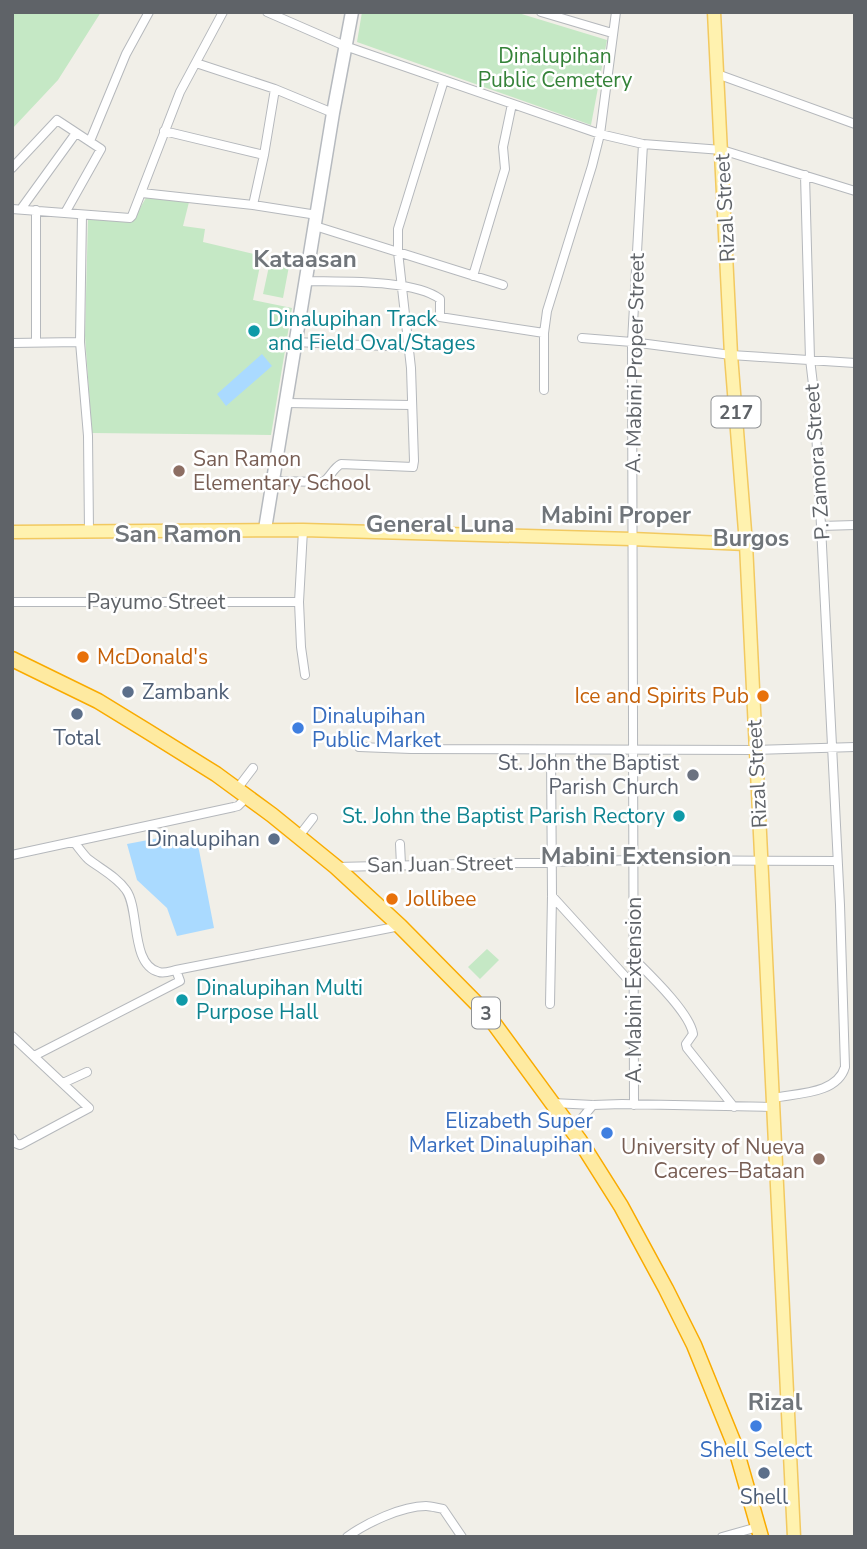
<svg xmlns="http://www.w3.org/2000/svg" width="867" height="1549" font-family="'Nunito Sans',sans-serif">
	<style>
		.green { fill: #c5e8c5 }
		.water { fill: #aadaff }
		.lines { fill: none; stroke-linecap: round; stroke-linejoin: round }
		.minor-casing { stroke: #b5b8bc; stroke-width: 10 }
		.secondary-casing { stroke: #b6babf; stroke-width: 15 }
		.primary-casing { stroke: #f2c960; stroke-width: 15 }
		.trunk-casing { stroke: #f9ab00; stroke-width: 17 }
		.minor { stroke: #fff; stroke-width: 8 }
		.secondary { stroke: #fff; stroke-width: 12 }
		.primary { stroke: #fff2af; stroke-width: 12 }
		.trunk { stroke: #feeaa1; stroke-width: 14 }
		.culture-dot { fill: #0f9aa8; stroke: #fff; stroke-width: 2.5 }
		.education-dot { fill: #8d6e63; stroke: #fff; stroke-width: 2.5 }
		.food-dot { fill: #e8710a; stroke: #fff; stroke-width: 2.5 }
		.service-dot { fill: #5c6f8a; stroke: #fff; stroke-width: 2.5 }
		.shop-dot { fill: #3f7fe0; stroke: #fff; stroke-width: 2.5 }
		.worship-dot { fill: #6b7280; stroke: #fff; stroke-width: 2.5 }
		.labels { text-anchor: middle; stroke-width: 5; stroke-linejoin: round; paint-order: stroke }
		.shield { fill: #fff; stroke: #8f9295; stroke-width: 2 }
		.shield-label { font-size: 19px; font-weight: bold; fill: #5f6368 }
		.park-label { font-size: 21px; fill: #348238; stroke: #fff }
		.street-label { font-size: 21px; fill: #5f6368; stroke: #fff }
		.culture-label { font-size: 21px; fill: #0d838f; stroke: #fff; text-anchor: start }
		.education-label { font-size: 21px; fill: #785e54; stroke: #fff; text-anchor: start }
		.food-label { font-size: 21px; fill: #c56008; stroke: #fff; text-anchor: start }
		.service-label { font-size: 21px; fill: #4e5e75; stroke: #fff }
		.shop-label { font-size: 21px; fill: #366cbe; stroke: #fff; text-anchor: start }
		.worship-label { font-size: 21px; fill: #5b616d; stroke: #fff; text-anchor: end }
		.neighbourhood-label { font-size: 23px; font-weight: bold; fill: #70757a; stroke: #fff }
		.quarter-label { font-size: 24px; font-weight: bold; fill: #70757a; stroke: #fff }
	</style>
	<rect width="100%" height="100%" fill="#f1efe8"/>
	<!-- green -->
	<path class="green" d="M12,12H101L58,80L12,129Z
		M362,12H515L607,40L591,125L357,42Z
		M147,196L189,202L183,226L205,229L203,242L262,256L253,300L292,308L271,435L92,433L85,336L88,218L133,220Z
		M271,257L290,261L283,298L263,294Z
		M487,949L499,960L480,979L468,967Z"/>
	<!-- water -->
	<path class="water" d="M262,354L272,366L226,406L217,394Z
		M193,836L199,850L214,928L177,936L167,908L137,880L127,844L164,837Z"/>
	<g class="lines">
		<!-- minor casing -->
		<g class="minor-casing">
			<path id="minor" d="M267,12L345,46L600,134L643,144L722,150L855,191
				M541,12L612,33
				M196,63L275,89L333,113
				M717,74L855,124
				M164,131L264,155
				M90,141L126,54L149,12
				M12,168L57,120L101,149L65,213
				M142,193L253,205L317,215
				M253,205L264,155L275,89
				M12,209L130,218L132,216L180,92L223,12
				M21,209L76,133
				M82,215L80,342L88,436L89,531
				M315,226L503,285
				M473,276L505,169L503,147L512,104
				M305,281C340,282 414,279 440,299V317L544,333
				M582,338L632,342L731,355L855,363
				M36,342V210
				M295,342L409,347
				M12,343L80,342
				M544,390V333L547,311L592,166L600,134L616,12
				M286,403L411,405
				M274,481L323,482C330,478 333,468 341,464L413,467L414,461L411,368L398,252V229L444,80
				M821,526L855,525
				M303,530L299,602L301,647L305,675
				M12,602H299
				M359,747L411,749L756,750L855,747
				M237,789L253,768
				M299,836L313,818
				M74,842C79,848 83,854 88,859C101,869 117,877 126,890C140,909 130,965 159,972C164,974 171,971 176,970
				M400,844L401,865
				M12,855L234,807L238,806L247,797
				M336,867L634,860L837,861
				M552,896L633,985
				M634,959C650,975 690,1013 693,1034L686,1044L687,1048L734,1107
				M550,1004L552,896L551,750
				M12,1036L89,1108L20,1145L15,1143L12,1138
				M34,1056L180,981L176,970L400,926
				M63,1083L87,1072
				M773,1098C798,1093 837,1094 845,1067L840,905L821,526L814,393L810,359L805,175
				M553,1103L593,1105L622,1104L774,1107
				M634,1105L632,342L643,144
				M572,1130L593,1105
				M347,1537C366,1523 402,1506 426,1506C431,1506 437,1508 443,1509L462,1537
				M722,1537L758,1527"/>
		</g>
		<!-- secondary casing -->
		<g class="secondary-casing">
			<path id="secondary" d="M265,529L333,113L352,12"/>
		</g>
		<!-- primary casing -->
		<g class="primary-casing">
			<path id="primary" d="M714,12L731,355L746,544L794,1537
				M12,532L303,530L632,539L746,544"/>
		</g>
		<!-- trunk casing -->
		<g class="trunk-casing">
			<path id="trunk" d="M12,659L98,701L147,731L216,774L272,815L336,867L400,926L487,1014L580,1141L621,1206L666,1289L694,1345L735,1446L761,1537"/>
		</g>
		<!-- minor -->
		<use href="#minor" class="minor"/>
		<!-- secondary -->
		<use href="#secondary" class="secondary"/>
		<!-- primary -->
		<use href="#primary" class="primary"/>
		<!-- trunk -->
		<use href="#trunk" class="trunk"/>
	</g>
	<!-- markers -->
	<g class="culture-dot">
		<circle cx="254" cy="331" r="7"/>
		<circle cx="679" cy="816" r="7"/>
		<circle cx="182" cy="1000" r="7"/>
	</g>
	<g class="education-dot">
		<circle cx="179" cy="471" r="7"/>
		<circle cx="819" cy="1159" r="7"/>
	</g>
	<g class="food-dot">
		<circle cx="83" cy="657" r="7"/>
		<circle cx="763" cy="696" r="7"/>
		<circle cx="392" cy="899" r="7"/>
	</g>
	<g class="service-dot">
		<circle cx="128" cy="692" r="7"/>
		<circle cx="77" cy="714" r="7"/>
		<circle cx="274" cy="839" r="7"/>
		<circle cx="764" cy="1473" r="7"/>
	</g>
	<g class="shop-dot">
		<circle cx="298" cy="728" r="7"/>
		<circle cx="607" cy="1133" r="7"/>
		<circle cx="756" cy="1426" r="7"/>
	</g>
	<circle class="worship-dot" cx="693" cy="775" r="7"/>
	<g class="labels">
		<!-- shield labels -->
		<g class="shield">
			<rect x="711.5" y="396.5" width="49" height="31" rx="5"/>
			<rect x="472" y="997.5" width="28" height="31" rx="5"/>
		</g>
		<g class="shield-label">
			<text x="736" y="419">217</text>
			<text x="486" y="1020">3</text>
		</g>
		<!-- park labels -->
		<g class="park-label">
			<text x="555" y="63">Dinalupihan<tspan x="555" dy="24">Public Cemetery</tspan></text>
		</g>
		<!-- street labels -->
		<g class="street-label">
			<text transform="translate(725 208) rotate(-93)" y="7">Rizal Street</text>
			<text transform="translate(635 363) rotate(-89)" y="7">A. Mabini Proper Street</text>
			<text transform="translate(817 462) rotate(-94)" y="7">P. Zamora Street</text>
			<text x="156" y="609">Payumo Street</text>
			<text transform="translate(757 774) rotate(-93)" y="7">Rizal Street</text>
			<text transform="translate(440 864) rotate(-1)" y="7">San Juan Street</text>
			<text transform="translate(634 990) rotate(-90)" y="7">A. Mabini Extension</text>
		</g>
		<!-- culture labels -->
		<g class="culture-label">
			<text x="268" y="326">Dinalupihan Track<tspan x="268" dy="24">and Field Oval/Stages</tspan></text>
			<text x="665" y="823" text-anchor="end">St. John the Baptist Parish Rectory</text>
			<text x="196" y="995">Dinalupihan Multi<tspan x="196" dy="24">Purpose Hall</tspan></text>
		</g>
		<!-- education labels -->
		<g class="education-label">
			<text x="193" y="466">San Ramon<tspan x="193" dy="24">Elementary School</tspan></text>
			<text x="805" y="1154" text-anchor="end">University of Nueva<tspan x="805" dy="24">Caceres–Bataan</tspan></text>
		</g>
		<!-- food labels -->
		<g class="food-label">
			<text x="97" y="664">McDonald's</text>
			<text x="749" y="703" text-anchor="end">Ice and Spirits Pub</text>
			<text x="406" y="906">Jollibee</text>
		</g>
		<!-- service labels -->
		<g class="service-label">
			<text x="142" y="699" text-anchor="start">Zambank</text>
			<text x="77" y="745">Total</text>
			<text x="260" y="846" text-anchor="end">Dinalupihan</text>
			<text x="764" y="1504">Shell</text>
		</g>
		<!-- shop labels -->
		<g class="shop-label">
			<text x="312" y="723">Dinalupihan<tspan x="312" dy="24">Public Market</tspan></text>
			<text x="593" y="1128" text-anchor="end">Elizabeth Super<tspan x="593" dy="24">Market Dinalupihan</tspan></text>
			<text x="756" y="1457" text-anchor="middle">Shell Select</text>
		</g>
		<!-- worship labels -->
		<g class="worship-label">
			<text x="679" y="770">St. John the Baptist<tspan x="679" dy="24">Parish Church</tspan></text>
		</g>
		<!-- neighbourhood labels -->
		<g class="neighbourhood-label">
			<text x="616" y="523">Mabini Proper</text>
			<text x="751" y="546">Burgos</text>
		</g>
		<!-- quarter labels -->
		<g class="quarter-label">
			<text x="305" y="267">Kataasan</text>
			<text x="440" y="532">General Luna</text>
			<text x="178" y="542">San Ramon</text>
			<text x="636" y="864">Mabini Extension</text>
			<text x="775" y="1410">Rizal</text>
		</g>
	</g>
	<!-- border -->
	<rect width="867" height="1549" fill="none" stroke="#5f6368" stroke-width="28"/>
</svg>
